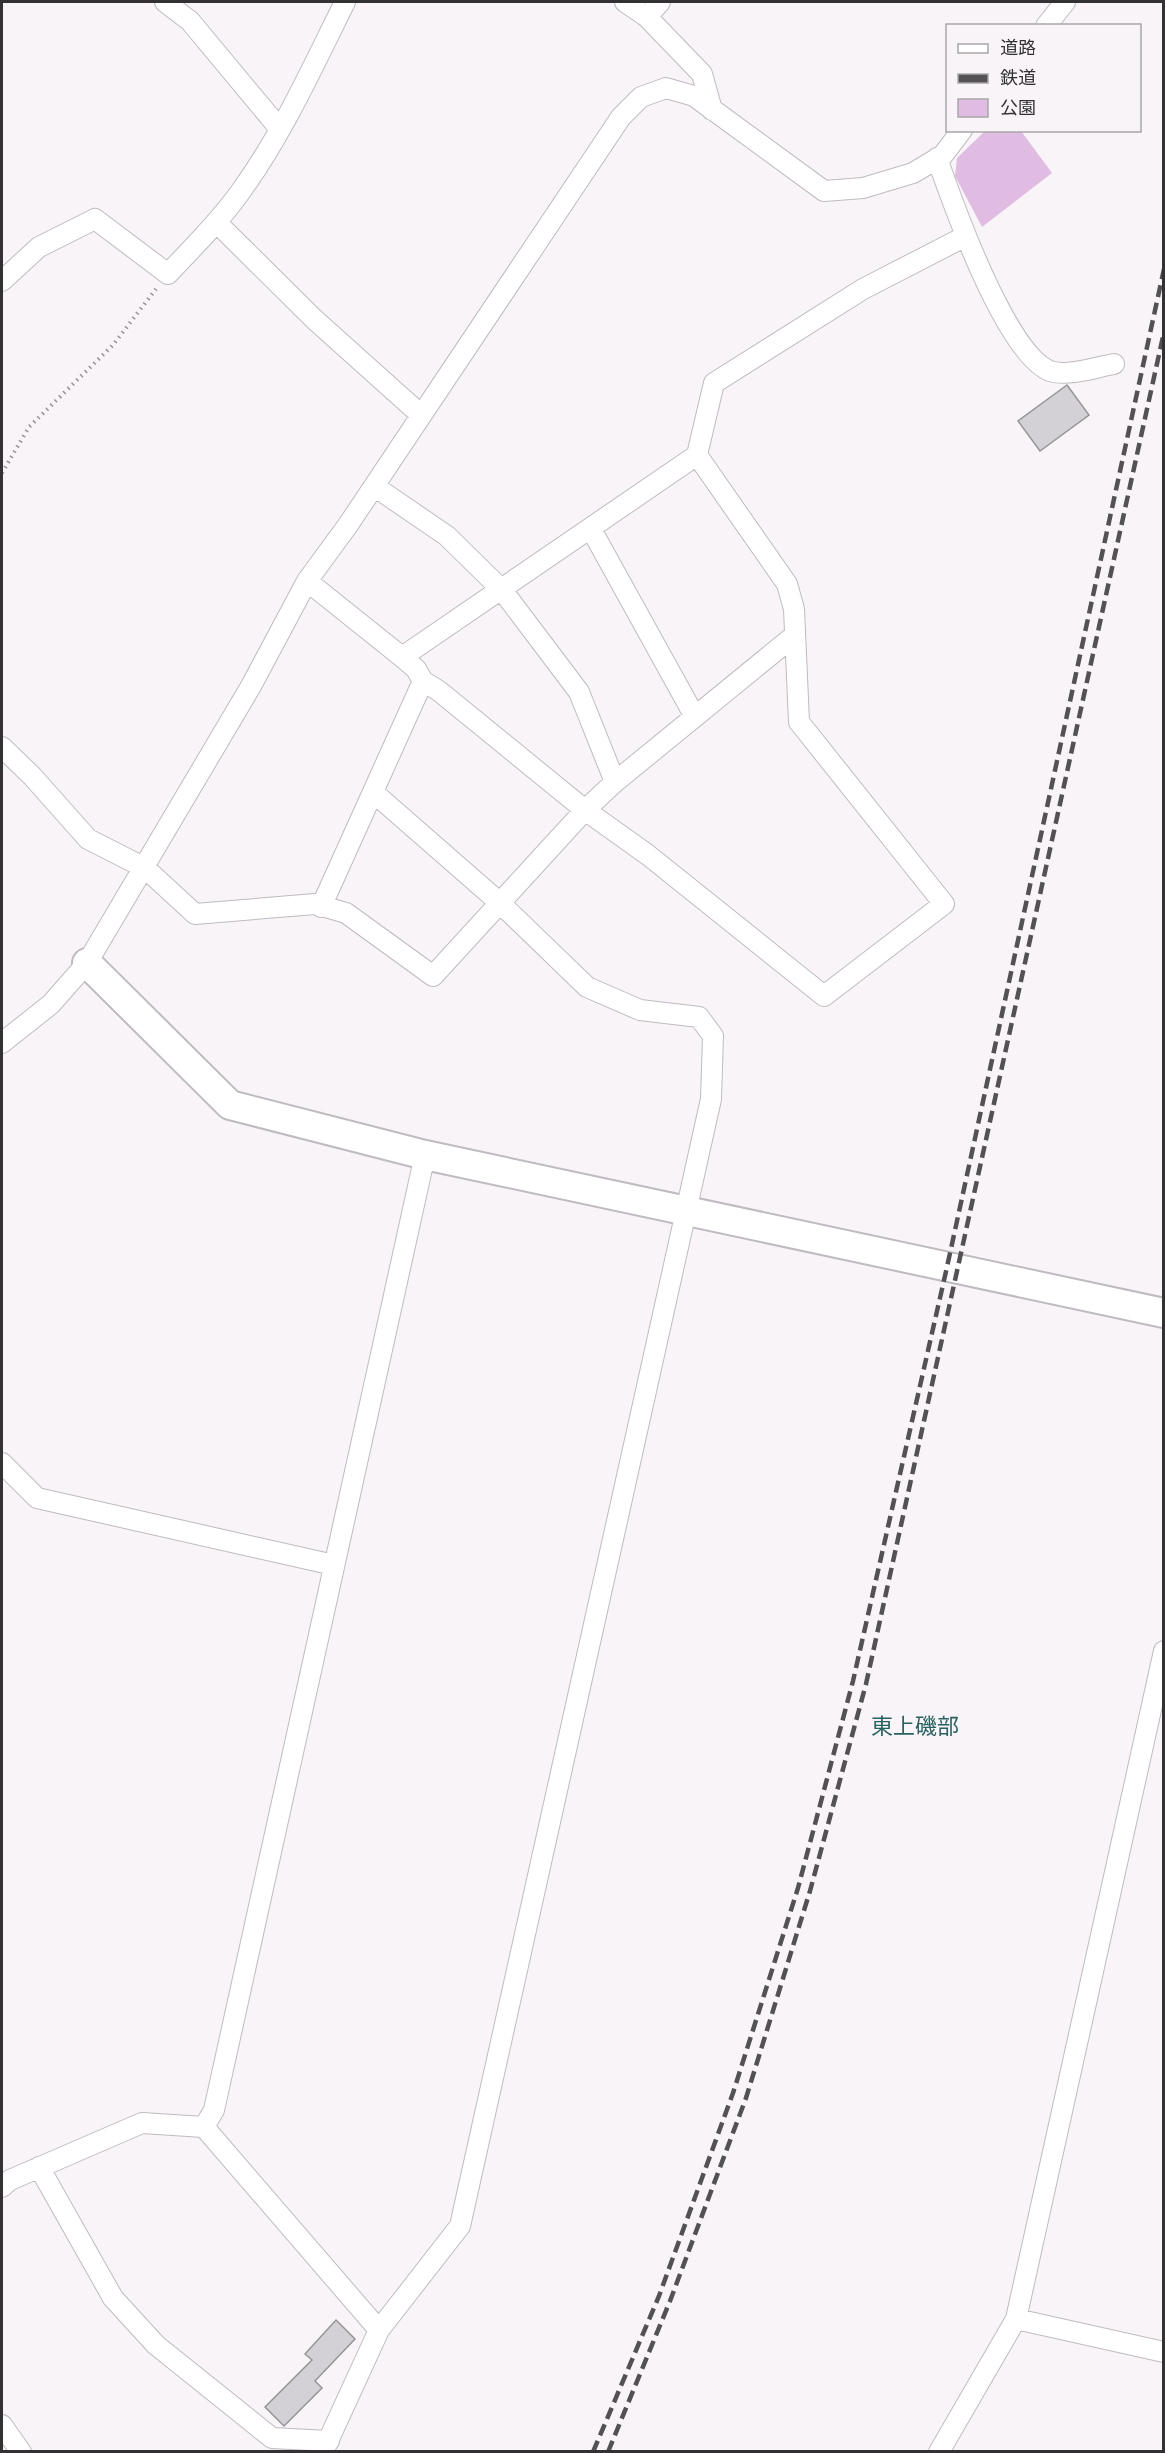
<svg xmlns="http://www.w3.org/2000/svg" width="1165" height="2453" font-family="'Zilla Slab','Noto Sans JP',serif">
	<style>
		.green { fill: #e0bce3 }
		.building { fill: #d4d1d6; stroke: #979599; stroke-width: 1.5 }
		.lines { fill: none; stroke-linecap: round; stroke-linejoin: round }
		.street-casing { stroke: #bfbbc0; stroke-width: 22 }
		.secondary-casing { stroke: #bfbbc0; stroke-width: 32 }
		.path { stroke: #969396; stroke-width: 4; stroke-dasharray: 1.5 4.5; stroke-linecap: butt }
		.street { stroke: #fff; stroke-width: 20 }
		.secondary { stroke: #fff; stroke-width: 28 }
		.rail { stroke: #545154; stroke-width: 4.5; stroke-dasharray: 12 6; stroke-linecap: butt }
		.labels { text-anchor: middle; stroke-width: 5; stroke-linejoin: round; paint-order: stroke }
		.quarter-label { font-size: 22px; fill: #286260; stroke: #f8f4f8 }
	</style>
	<rect width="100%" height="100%" fill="#f8f4f8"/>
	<!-- green -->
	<path class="green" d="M985,131H1021L1052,173L982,227L955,176L957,158Z"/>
	<!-- building -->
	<path class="building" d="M1067,385L1089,415L1040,451L1018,421Z
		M336,2320L355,2339L315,2381L322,2388L284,2426L265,2407L312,2360L305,2354Z"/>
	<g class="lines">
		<!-- street casing -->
		<g class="street-casing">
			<path id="street" d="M165,2L190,21L279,128
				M625,2L647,17L702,74L712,110
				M647,17L660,2
				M1046,26L1065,2
				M937,158C953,204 1006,354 1050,371C1067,377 1097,367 1114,364
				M216,222L314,319L421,415
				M2,281L39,247L95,219L168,274C193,247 220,221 241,191C283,133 313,66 345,2
				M697,455L714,383L863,289L966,236
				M591,529L695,717
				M307,581L402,657L416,669L423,681L439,691L585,810L648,855L824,996L944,904L799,722L794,609L787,584L697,455L402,657
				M2,747L32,776L88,839L145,868L195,914L315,904L346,913L433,976L585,810L615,782L579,692L502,590L447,536L374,486
				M615,782L795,635
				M321,907L423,681
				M2,1043L51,1004L87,963L251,686L307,581L348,525L621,117L641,97L666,88L694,96L824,191L863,188L913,173L943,155L962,130
				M2,1463L37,1498L334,1565
				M204,2127L214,2110L425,1155
				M39,2167L113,2298L156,2345L272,2438L329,2441
				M2,2187L10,2180L142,2123L204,2127L379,2330
				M1016,2319L1164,2352
				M2,2425L21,2452
				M323,2452L379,2330L460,2226L711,1099L713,1036L699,1017L640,1010L587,987L500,903L373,792
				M939,2452L1016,2319L1164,1651"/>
		</g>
		<!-- secondary casing -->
		<g class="secondary-casing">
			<path id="secondary" d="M87,963L230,1105L425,1155L1164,1313"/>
		</g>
		<!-- path -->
		<path class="path" d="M2,473L29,427L113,345L156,289"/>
		<!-- street -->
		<use href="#street" class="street"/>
		<!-- secondary -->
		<use href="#secondary" class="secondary"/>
		<!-- rail -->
		<path class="rail" d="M593,2452L659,2296L733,2093L798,1888L853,1681L947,1267L1164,269
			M608,2452L670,2301L746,2098L810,1891L866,1684L1164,332"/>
	</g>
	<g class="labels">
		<!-- quarter labels -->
		<g class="quarter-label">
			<text x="915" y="1734">東上磯部</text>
		</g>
	</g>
	<!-- border -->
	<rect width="1165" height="2453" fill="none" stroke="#333133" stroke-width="6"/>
	<!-- legend -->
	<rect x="946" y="24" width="195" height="108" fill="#f8f4f8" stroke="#a9a6a9" stroke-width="1.5"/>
	<rect x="958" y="44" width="30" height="9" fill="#ffffff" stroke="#a9a6a9" stroke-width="1.5"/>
	<text x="1000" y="54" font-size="18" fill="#333133">道路</text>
	<rect x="958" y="74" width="30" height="9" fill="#545154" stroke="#a9a6a9" stroke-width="1.5"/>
	<text x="1000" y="84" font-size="18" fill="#333133">鉄道</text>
	<rect x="958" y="99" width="30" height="18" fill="#e0bce3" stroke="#a9a6a9" stroke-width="1.5"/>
	<text x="1000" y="114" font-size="18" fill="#333133">公園</text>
</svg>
